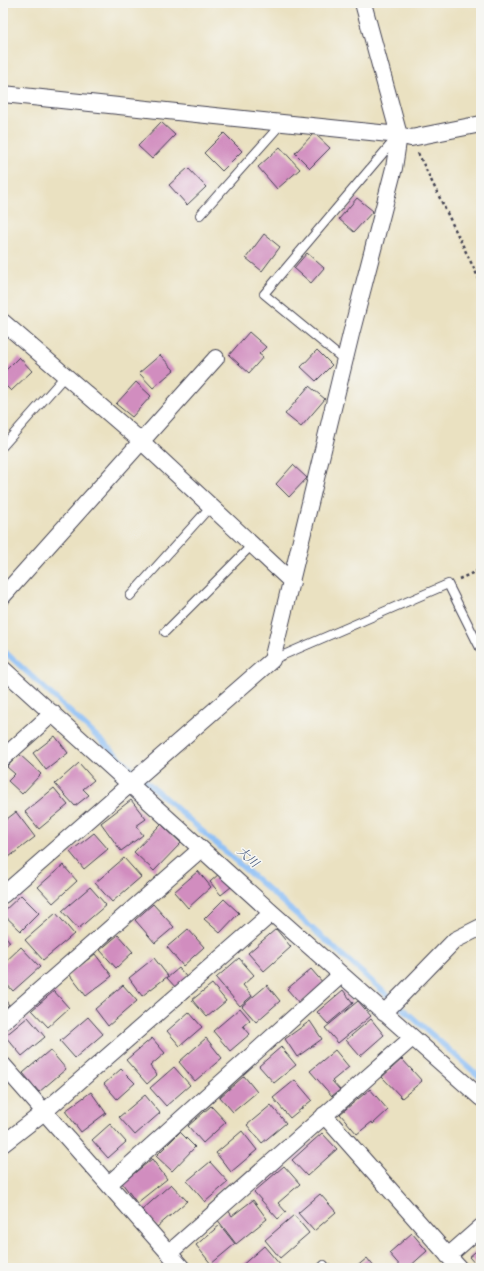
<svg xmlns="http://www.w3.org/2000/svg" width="484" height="1271" font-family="Vollkorn,'Noto Serif JP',serif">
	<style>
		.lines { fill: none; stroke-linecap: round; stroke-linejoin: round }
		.stream { stroke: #87bcf6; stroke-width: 5.5 }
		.building { fill: #d18dbf }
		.service-casing { stroke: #403f4f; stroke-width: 10 }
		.minor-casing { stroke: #403f4f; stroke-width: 18 }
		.path { stroke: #403f4f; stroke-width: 2.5; stroke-dasharray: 3 3; stroke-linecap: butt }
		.service { stroke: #fff; stroke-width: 8 }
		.minor { stroke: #fff; stroke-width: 16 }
		.labels { text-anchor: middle; stroke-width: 3; stroke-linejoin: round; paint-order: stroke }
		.water-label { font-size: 12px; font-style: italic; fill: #45587c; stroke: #f6f6f2 }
	</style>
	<rect width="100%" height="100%" fill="#f6f6f2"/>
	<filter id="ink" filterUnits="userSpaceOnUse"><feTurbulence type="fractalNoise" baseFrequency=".025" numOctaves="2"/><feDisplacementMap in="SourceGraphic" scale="8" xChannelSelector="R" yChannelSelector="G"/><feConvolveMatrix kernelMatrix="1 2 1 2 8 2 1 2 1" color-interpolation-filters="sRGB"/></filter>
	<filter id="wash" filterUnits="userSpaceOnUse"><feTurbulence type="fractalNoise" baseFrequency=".012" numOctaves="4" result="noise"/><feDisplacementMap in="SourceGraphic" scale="16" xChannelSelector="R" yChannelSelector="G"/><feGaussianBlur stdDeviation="0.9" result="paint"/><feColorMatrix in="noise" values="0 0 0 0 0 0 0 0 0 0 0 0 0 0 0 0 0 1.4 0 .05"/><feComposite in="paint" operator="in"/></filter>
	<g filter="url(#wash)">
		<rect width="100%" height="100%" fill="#eae1c1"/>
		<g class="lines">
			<!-- stream -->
			<path class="stream" d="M3,650L131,768L481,1078"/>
		</g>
		<g id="blocks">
			<!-- building -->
			<path class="building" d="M161,122L175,135L152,159L138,146Z
				M224,133L242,151L222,171L204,153Z
				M314,133L330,148L310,168L295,153Z
				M280,147L300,169L277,189L258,167Z
				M188,168L206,187L187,205L169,185Z
				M357,198L373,211L354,232L339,219Z
				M264,234L280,247L262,271L246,258Z
				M307,253L324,268L311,283L294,268Z
				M249,332L266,347L259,354L263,357L249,373L229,355Z
				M317,350L332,365L316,381L301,367Z
				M160,355L174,370L153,388L139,373Z
				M19,357L32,371L11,391L3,383V373Z
				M136,382L151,396L132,417L116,404Z
				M309,386L325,399L301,427L285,414Z
				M293,465L307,478L289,497L276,484Z
				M55,736L68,753L46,770L33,753Z
				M19,754L41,774L22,794L8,781L15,774L7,767Z
				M79,763L94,780L83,789L89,795L75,806L55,784Z
				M54,788L68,805L39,829L25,812Z
				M131,800L146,819L136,826L143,835L121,851L101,823Z
				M16,812L35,837L9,857L3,850V822Z
				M161,824L181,843L154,871L134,852Z
				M94,833L108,849L84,869L70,852Z
				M124,858L141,877L112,902L95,883Z
				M63,865L77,881L53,903L38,887Z
				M198,871L211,887L188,908L174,892Z
				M220,873L231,887L221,895L210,882Z
				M90,887L106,905L78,929L62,911Z
				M21,895L39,913L21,931L3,914V912Z
				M224,899L239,913L220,933L204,919Z
				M153,904L174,927L155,943L135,920Z
				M56,913L74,934L43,960L25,940Z
				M188,929L204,947L183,966L167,947Z
				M276,929L291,947L264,971L248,953Z
				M3,933L10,942L3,947Z
				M118,935L133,952L116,968L100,950Z
				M21,947L40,967L13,991L3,980V964Z
				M95,954L112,976L86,996L69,974Z
				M154,958L168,976L142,996L129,978Z
				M239,958L254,975L243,985L252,996L240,1006L216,978Z
				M179,968L188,979L177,989L167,978Z
				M311,969L324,984L300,1004L287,989Z
				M212,984L226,1001L207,1017L192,1000Z
				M123,985L137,1001L108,1026L95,1009Z
				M267,985L280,1001L256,1022L242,1006Z
				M343,990L353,1003L328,1024L317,1012Z
				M54,991L69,1008L48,1027L32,1010Z
				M3,997L9,1005L3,1009Z
				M358,1001L371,1016L338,1043L325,1028Z
				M240,1008L250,1020L243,1026L250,1034L230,1051L213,1031Z
				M189,1012L202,1027L180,1046L167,1031Z
				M28,1017L45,1037L22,1056L5,1036Z
				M88,1017L103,1034L75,1058L60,1041Z
				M371,1019L384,1035L360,1056L346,1040Z
				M310,1021L322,1039L297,1057L285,1039Z
				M152,1038L165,1053L150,1066L157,1075L147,1084L126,1060Z
				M206,1038L222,1058L195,1081L179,1062Z
				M281,1047L296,1065L274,1083L259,1066Z
				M50,1050L66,1069L39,1092L23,1073Z
				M335,1050L349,1067L332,1081L340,1090L332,1096L310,1071Z
				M402,1059L422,1081L402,1098L382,1077Z
				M174,1067L190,1085L166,1106L150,1088Z
				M121,1069L135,1083L117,1099L104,1084Z
				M244,1076L257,1092L233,1112L220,1097Z
				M295,1080L312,1100L290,1118L273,1098Z
				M370,1089L388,1110L373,1124L372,1122L357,1134L340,1114Z
				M91,1092L106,1113L81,1132L65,1111Z
				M145,1095L160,1113L135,1135L119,1117Z
				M271,1105L286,1123L262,1143L247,1125Z
				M211,1106L226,1122L203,1143L188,1126Z
				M110,1124L126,1142L108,1158L92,1140Z
				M242,1131L257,1150L231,1172L216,1153Z
				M180,1132L195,1147L172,1171L156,1156Z
				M322,1133L337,1149L307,1176L292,1160Z
				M152,1159L167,1179L137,1203L122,1183Z
				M210,1162L228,1182L205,1202L187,1181Z
				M284,1166L300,1184L278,1203L286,1212L278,1219L254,1192Z
				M171,1184L187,1201L157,1227L142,1210Z
				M320,1194L336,1212L314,1231L298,1213Z
				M253,1200L267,1219L236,1244L217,1219L228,1210L232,1216Z
				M294,1215L309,1233L280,1258L265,1240Z
				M220,1225L235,1244L211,1264L196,1245Z
				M412,1233L427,1251L408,1268H402L389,1253Z
				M264,1246L281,1266L278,1268H241L240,1267Z
				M481,1247V1268H479L469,1257Z
				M367,1258L375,1268H355Z"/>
		</g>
	</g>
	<g filter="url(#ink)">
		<use href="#blocks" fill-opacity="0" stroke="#403f4f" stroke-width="1"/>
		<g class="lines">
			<!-- service casing -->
			<g class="service-casing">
				<path id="service" d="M200,215L282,123
					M344,360L264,294L396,138
					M3,446L65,376
					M130,596L211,506
					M165,632L252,545
					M272,660L448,584L481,650
					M321,1268L324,1265L326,1268"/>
			</g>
			<!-- minor casing -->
			<g class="minor-casing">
				<path id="minor" d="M3,94L399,135L411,138L481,124
					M3,322L141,441L292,582
					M3,596L216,358
					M3,669L272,913L481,1098
					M3,758L53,713
					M3,895L272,660L351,334L394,168L399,135L363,3
					M384,1013L455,940L481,927
					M3,1022L201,849
					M3,1065L182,1268
					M324,1115L459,1268
					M3,1144L44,1112L272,913
					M109,1184L341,975
					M169,1253L412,1038
					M448,1256L481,1227"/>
			</g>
			<!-- path -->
			<path class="path" d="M418,153L481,283
				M459,579L481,569"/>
			<!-- service -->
			<use href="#service" class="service"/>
			<!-- minor -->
			<use href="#minor" class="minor"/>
		</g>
	</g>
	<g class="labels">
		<!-- water labels -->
		<g class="water-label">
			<text transform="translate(248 857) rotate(42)" y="4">大川</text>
		</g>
	</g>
	<!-- margin -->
	<rect width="484" height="1271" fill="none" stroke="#f6f6f2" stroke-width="16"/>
</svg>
